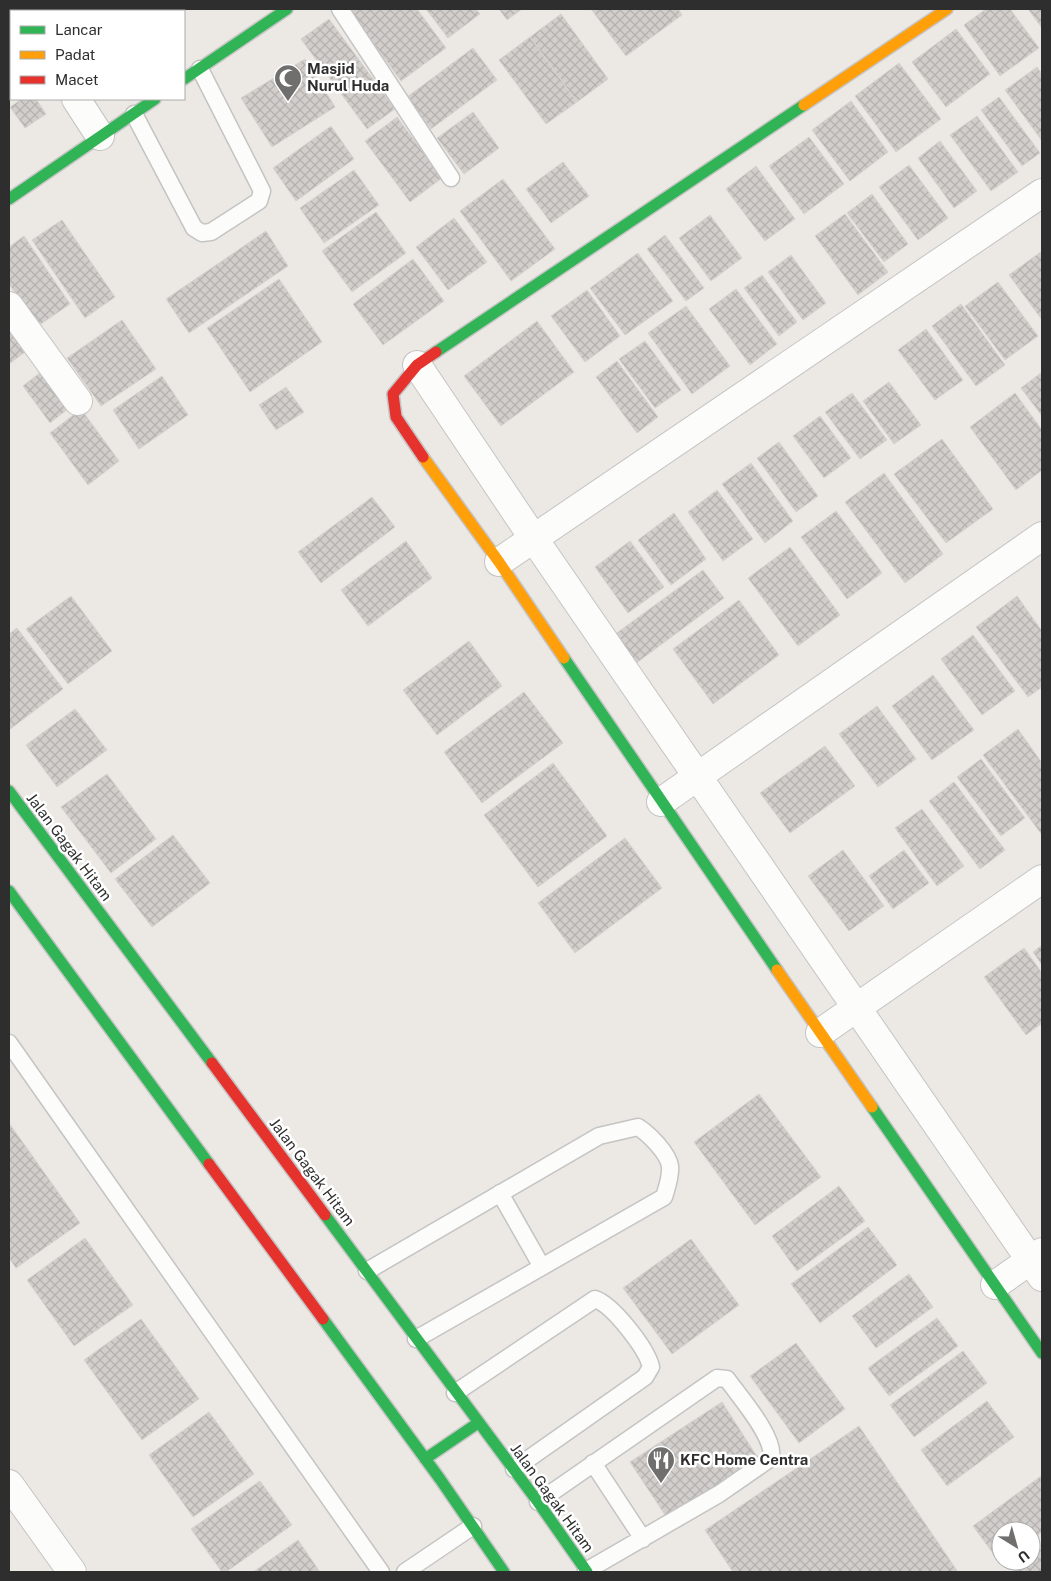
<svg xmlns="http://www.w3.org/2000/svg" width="1051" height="1581" font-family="'Public Sans',sans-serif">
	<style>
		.building { fill: url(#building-cross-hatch); stroke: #d7d4d0 }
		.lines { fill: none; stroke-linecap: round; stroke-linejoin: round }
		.lane-casing { stroke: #c5c4c5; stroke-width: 19 }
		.street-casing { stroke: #c5c4c5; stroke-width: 30 }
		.fast-casing { stroke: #c5c4c5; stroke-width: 14 }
		.slow-casing { stroke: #c5c4c5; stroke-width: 14 }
		.jam-casing { stroke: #c5c4c5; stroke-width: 14 }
		.lane { stroke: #fcfcfb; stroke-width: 16 }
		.street { stroke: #fcfcfb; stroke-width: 28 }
		.fast { stroke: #30b455; stroke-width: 11 }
		.slow { stroke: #ff9f0a; stroke-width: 11 }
		.jam { stroke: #e5322d; stroke-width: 11 }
		.labels { text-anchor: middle; stroke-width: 5; stroke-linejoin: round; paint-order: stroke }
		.poi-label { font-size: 15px; font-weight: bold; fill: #2e2e2e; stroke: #fff; text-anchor: start }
		.street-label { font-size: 15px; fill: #2e2e2e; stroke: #fff }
	</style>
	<defs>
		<pattern id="building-cross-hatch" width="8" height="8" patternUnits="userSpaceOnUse" patternTransform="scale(1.25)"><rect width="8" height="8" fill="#d1cecb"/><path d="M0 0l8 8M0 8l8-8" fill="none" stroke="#b4b1af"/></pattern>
	</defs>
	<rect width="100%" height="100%" fill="#ece8e4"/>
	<!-- building -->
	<path class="building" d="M33,9H119L115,11H35Z
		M350,9H417L446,48L401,81L349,10Z
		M426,9H476L480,14L448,38Z
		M499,9H522L507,20Z
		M591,9H678L682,15L626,56Z
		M986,9H1010L1039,48L1000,76L964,25Z
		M1028,9H1042V28Z
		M561,14L608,79L577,102L530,37Z
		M329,19L395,109L367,129L301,39Z
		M956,29L990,74L946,107L912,62Z
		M530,37L577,102L546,124L499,60Z
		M473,48L497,80L431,129L407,97Z
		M305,59L335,107L272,147L241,98Z
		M899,63L941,119L896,152L855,96Z
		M1037,67L1042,74V141L1005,90Z
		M999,97L1040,153L1022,166L981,110Z
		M22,99H36L46,114L25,128L10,107Z
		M851,101L888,152L850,181L812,130Z
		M473,112L499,148L464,174L437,138Z
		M977,116L1018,172L991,191L950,135Z
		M397,117L442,178L410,202L365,141Z
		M331,126L354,159L296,201L273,168Z
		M809,137L844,184L804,214L769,166Z
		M940,141L977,191L954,208L918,158Z
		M563,162L589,196L551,223L526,189Z
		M909,165L948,218L918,240L879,187Z
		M756,166L795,219L765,241L726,189Z
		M354,170L379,205L324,243L300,208Z
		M503,179L555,249L511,281L460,211Z
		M872,194L908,244L884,262L847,213Z
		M376,212L406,253L352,292L322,251Z
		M845,214L888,272L858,295L815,236Z
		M710,215L742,258L711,281L679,238Z
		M454,218L487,262L448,290L416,247Z
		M62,220L115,297L85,318L32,240Z
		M266,231L288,266L189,333L166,299Z
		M665,235L704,288L686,301L647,249Z
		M24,236L70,304L38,326L9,284V247Z
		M1042,251V320L1009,275Z
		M638,253L673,301L625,335L590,288Z
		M791,255L826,303L803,320L768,272Z
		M413,259L444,301L383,345L353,304Z
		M762,275L797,322L779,336L744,288Z
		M279,279L322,342L250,392L207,328Z
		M998,282L1038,336L1005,360L965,306Z
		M736,289L777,344L750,365L709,309Z
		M587,290L620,336L585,362L551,316Z
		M961,304L1005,365L976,386L932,326Z
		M9,306L37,343L9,364Z
		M686,306L730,366L692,394L648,333Z
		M122,320L156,369L101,406L67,358Z
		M537,321L574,372L501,426L464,376Z
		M926,329L963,380L935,400L898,350Z
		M645,341L681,390L655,408L619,359Z
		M617,361L658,417L637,433L596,377Z
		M46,368L73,405L50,423L23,386Z
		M1042,372V416L1021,388Z
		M162,376L188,415L139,449L113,410Z
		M889,382L921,425L894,444L863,401Z
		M286,387L304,412L276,430L259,405Z
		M852,393L887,440L860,459L825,412Z
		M1015,393L1042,430V470L1016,490L970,427Z
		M81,409L119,461L88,485L50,433Z
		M820,416L851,458L824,478L793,436Z
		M942,439L993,509L946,543L894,474Z
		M779,442L818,496L796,512L757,458Z
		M751,463L793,521L765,543L722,484Z
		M884,473L943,554L905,583L845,502Z
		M717,490L753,539L723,561L688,512Z
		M372,497L395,527L321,583L298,552Z
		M836,511L882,573L847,599L801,537Z
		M674,513L706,559L671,585L638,540Z
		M406,541L432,578L368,626L341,590Z
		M630,541L664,587L628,613L595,567Z
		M790,547L840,615L798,646L748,578Z
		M703,570L724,598L635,664L614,635Z
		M71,596L112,651L68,684L26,629Z
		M1017,596L1042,631V687L1028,697L976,627Z
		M739,600L779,655L713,704L673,649Z
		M17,628L63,689L9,730V634Z
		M973,635L1015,691L982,715L941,659Z
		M469,641L502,686L437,735L403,690Z
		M933,675L974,730L932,760L892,706Z
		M524,692L563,743L482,803L444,752Z
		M877,706L916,759L878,787L839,734Z
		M75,709L107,750L57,787L26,745Z
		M1018,729L1042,763V835L983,755Z
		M825,746L855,786L790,833L760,793Z
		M981,759L1025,818L1001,836L957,777Z
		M553,763L607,836L538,887L484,815Z
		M107,774L156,839L111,873L61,807Z
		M954,782L1005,850L980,869L929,801Z
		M922,809L964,866L937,886L895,828Z
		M173,835L210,883L152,927L115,879Z
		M625,838L662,888L575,953L538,903Z
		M843,850L884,906L849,931L808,876Z
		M904,850L929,883L893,909L869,876Z
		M1042,945V965L1033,952Z
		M1024,948L1042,973V1023L1026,1035L984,977Z
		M759,1094L821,1177L755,1225L694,1142Z
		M9,1123L80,1223L16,1268L9,1258Z
		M839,1186L865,1221L797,1271L772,1236Z
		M868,1227L897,1265L820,1323L791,1284Z
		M85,1238L133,1305L74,1346L27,1280Z
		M691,1239L739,1305L672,1354L623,1288Z
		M909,1274L933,1307L876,1348L852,1316Z
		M937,1318L958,1346L889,1396L868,1368Z
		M141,1319L199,1399L142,1440L84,1360Z
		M796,1343L845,1409L799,1443L750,1376Z
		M963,1351L987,1383L914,1437L890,1405Z
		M987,1401L1014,1437L947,1486L921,1450Z
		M722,1402L758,1458L667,1518L630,1462Z
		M209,1412L254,1474L193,1517L149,1455Z
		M859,1426L958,1572H733L705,1530Z
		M1041,1476L1042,1532L1031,1540V1531H1001V1561H1003L1000,1563L973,1526Z
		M260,1481L292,1525L226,1572H222L191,1529Z
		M298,1540L320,1572H253Z
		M1042,1548V1572H1016L1014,1569L1025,1561H1031V1557Z"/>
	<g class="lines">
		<!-- lane casing -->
		<g class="lane-casing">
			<path id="lane" d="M340,9L451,178
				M134,114L194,228L202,233L211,232L259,201L262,191L200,69
				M9,1043L381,1572
				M500,1193L542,1267
				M367,1271L599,1136L638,1127C649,1134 668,1153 670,1166C671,1177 667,1187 664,1197L416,1339
				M455,1393L595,1299C613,1305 647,1349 651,1367L645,1377L514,1469
				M593,1463L643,1539
				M538,1502L717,1378L727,1379C739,1396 776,1438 771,1458L719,1494L586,1571
				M405,1572L473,1526"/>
		</g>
		<!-- street casing -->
		<g class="street-casing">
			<path id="street" d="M18,9L19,11
				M141,9L143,11
				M76,99L100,136
				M9,306L78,401
				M417,365L534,539L1042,1277
				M499,562L1042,193
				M661,802L1042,536
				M820,1033L1042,879
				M995,1285L1042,1252
				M9,1484L72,1572"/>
		</g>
		<!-- fast casing -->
		<g class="fast-casing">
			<path id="fast" d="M184,79L287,9
				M9,199L155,99
				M436,352L804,105
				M564,658L777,970
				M9,791L212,1063
				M9,891L209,1164
				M872,1107L1042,1353
				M325,1215L538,1502L587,1572
				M323,1319L440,1479L504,1572
				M425,1459L478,1423"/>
		</g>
		<!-- slow casing -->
		<g class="slow-casing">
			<path id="slow" d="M804,105L947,9
				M423,457L499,562L564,658
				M777,970L872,1107"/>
		</g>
		<!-- jam casing -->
		<g class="jam-casing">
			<path id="jam" d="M423,457L396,417L393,394L417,365L436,352
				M212,1063L325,1215
				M209,1164L323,1319"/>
		</g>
		<!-- lane -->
		<use href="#lane" class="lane"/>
		<!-- street -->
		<use href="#street" class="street"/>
		<!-- fast -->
		<use href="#fast" class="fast"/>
		<!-- slow -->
		<use href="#slow" class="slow"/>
		<!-- jam -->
		<use href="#jam" class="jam"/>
	</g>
	<!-- icons -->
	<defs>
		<g id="mosque-pin" transform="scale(1.4375)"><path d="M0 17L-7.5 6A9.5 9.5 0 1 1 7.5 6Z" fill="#706f6e" stroke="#fff"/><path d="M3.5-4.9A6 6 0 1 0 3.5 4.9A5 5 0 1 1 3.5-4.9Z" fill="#fff"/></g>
		<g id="restaurant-pin" transform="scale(1.4375)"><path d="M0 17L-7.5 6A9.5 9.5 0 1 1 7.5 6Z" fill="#706f6e" stroke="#fff"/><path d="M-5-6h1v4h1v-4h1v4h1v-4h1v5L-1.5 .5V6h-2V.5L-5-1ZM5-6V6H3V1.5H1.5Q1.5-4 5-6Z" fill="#fff"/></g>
	</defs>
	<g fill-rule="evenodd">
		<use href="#mosque-pin" x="288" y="78"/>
		<use href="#restaurant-pin" x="661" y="1460"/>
	</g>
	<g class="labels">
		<!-- poi labels -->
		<g class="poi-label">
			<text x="307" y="74">Masjid<tspan x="307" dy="17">Nurul Huda</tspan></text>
			<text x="680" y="1465">KFC Home Centra</text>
		</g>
		<!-- street labels -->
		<g class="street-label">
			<text transform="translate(69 847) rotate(53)" y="5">Jalan Gagak Hitam</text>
			<text transform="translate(312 1172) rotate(53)" y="5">Jalan Gagak Hitam</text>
			<text transform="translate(552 1498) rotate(54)" y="5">Jalan Gagak Hitam</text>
		</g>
	</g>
	<!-- border -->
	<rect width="1051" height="1581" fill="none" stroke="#2e2e2e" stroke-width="20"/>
	<!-- legend -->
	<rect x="10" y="10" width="175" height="90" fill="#ffffff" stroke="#ababab"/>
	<rect x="20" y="26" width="25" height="8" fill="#30b455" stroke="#ababab"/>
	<text x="55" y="35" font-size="15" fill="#2e2e2e">Lancar</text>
	<rect x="20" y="51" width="25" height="8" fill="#ff9f0a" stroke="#ababab"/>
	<text x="55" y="60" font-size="15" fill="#2e2e2e">Padat</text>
	<rect x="20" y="76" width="25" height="8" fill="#e5322d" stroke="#ababab"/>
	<text x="55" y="85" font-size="15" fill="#2e2e2e">Macet</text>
	<!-- north arrow -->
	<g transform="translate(1016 1546) rotate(143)"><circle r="24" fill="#ffffff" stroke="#ababab"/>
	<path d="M0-4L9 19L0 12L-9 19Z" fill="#706f6e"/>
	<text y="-8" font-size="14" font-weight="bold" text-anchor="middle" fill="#2e2e2e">U</text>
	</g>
</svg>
